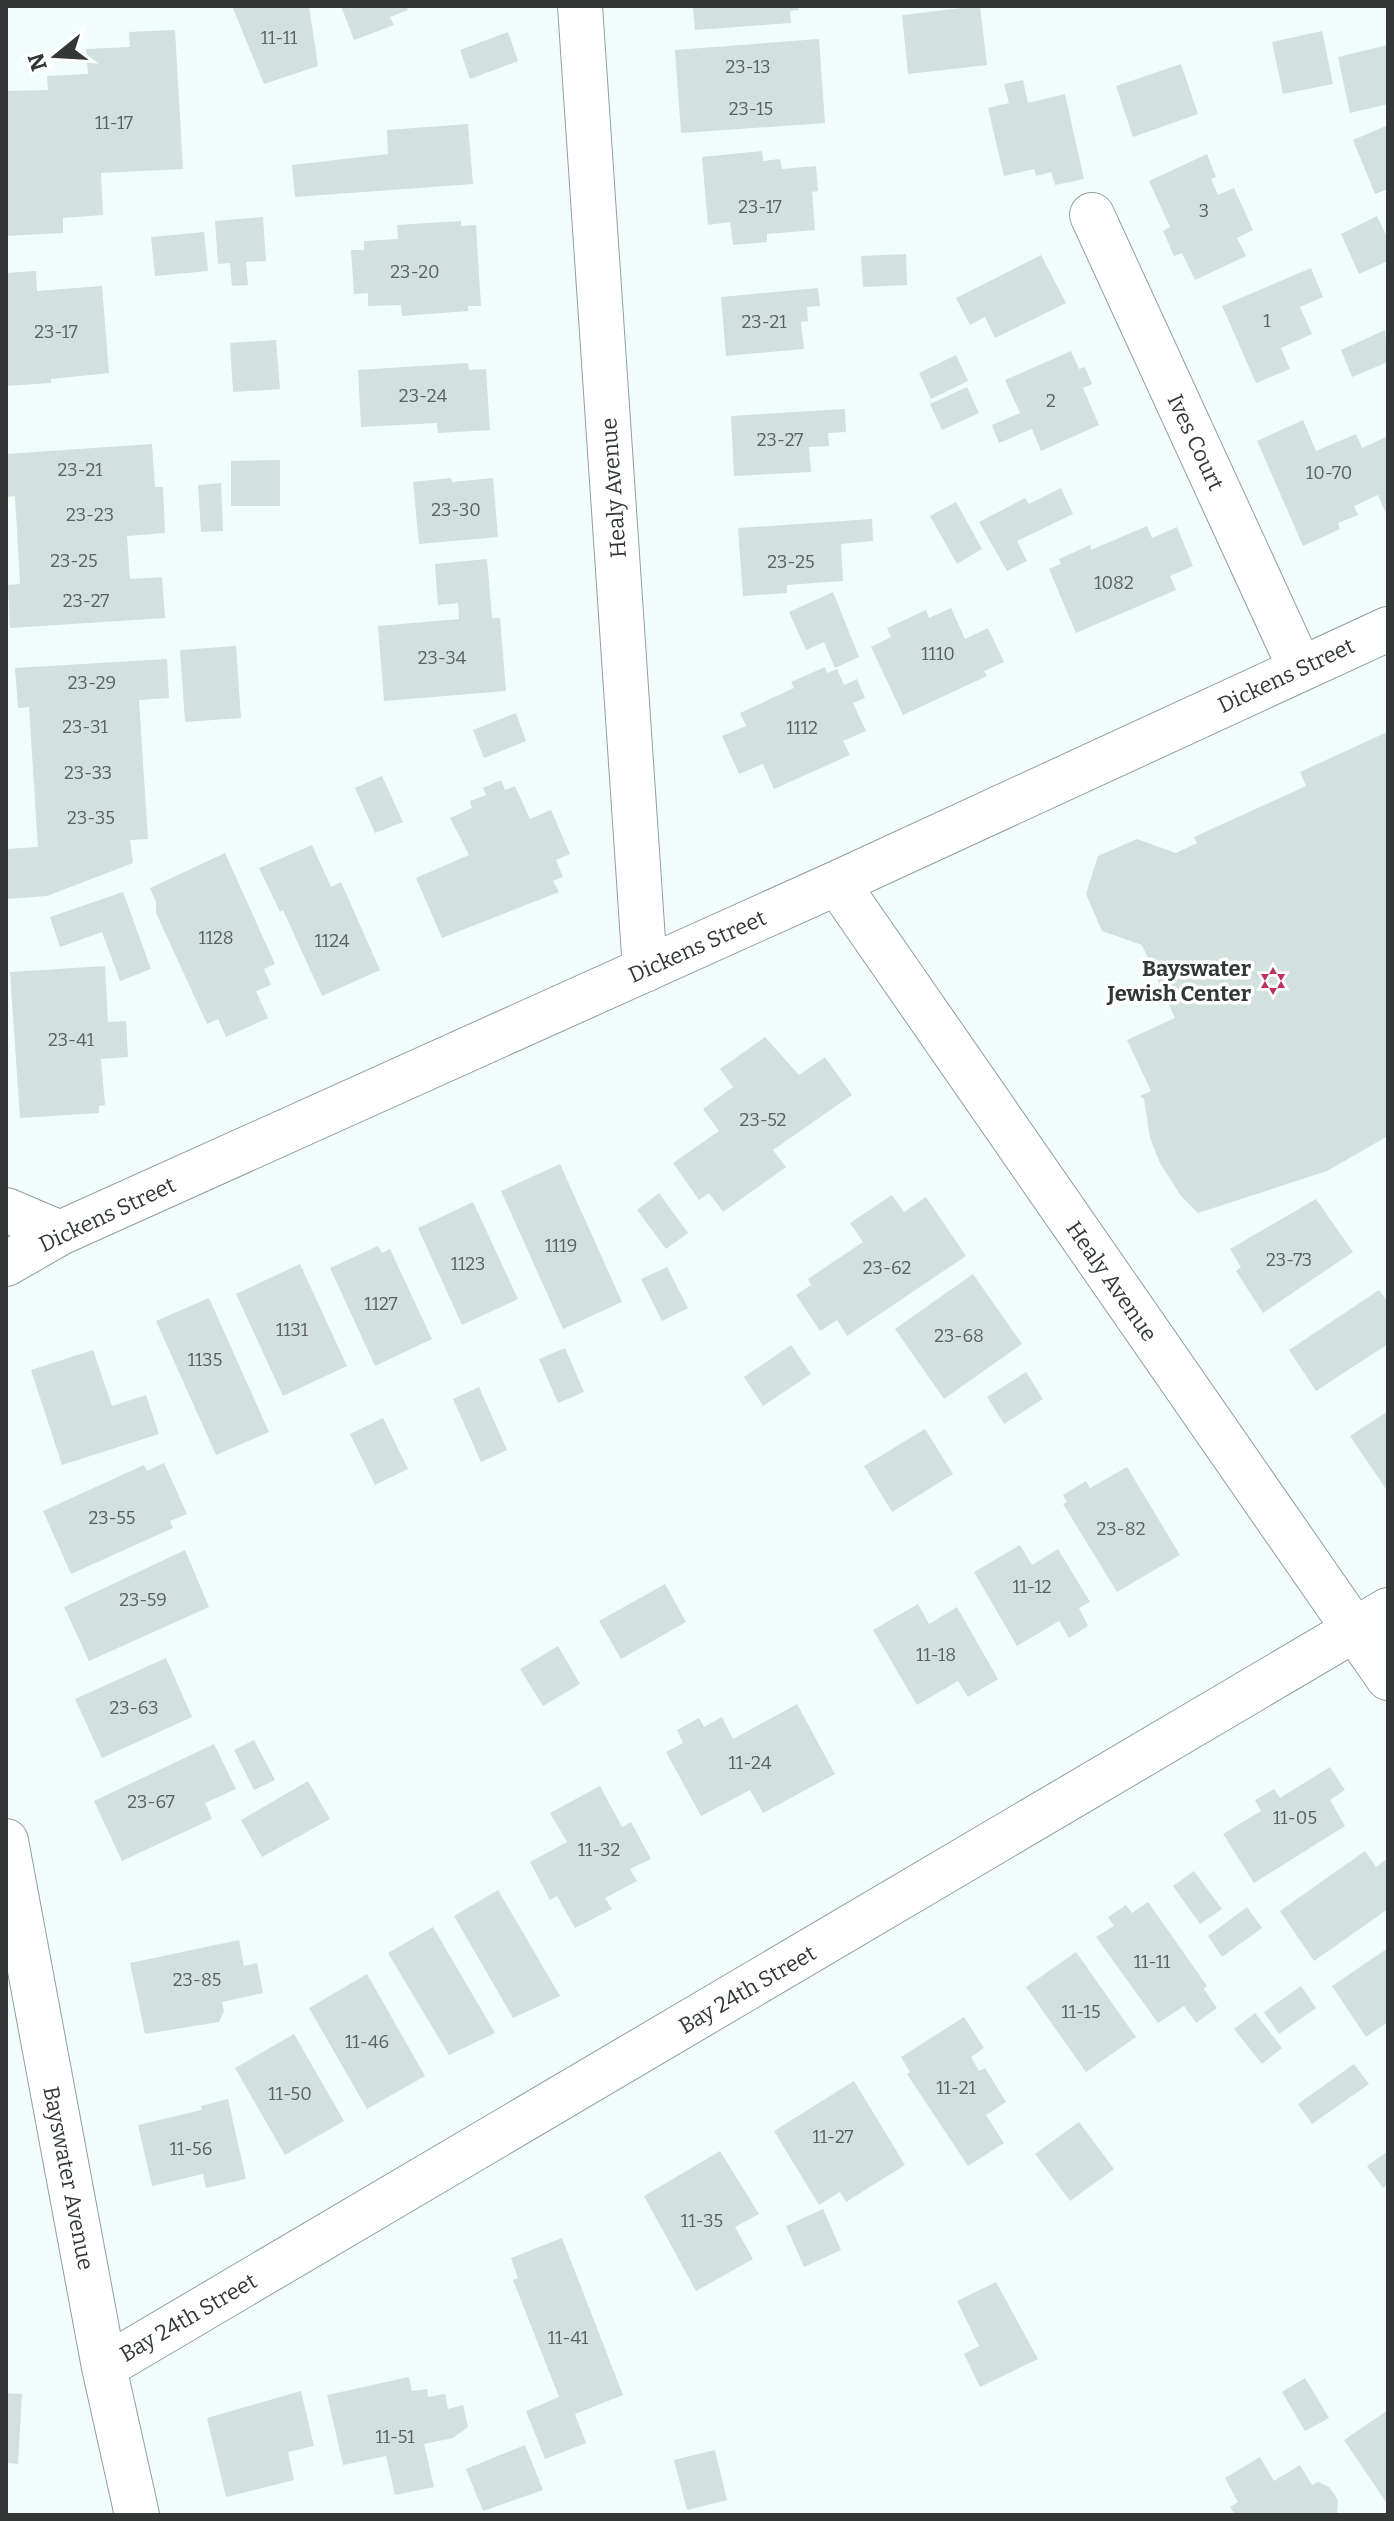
<svg xmlns="http://www.w3.org/2000/svg" width="1394" height="2521" font-family="Bitter,serif">
	<style>
		.building { fill: #d2e0de }
		.lines { fill: none; stroke-linecap: round; stroke-linejoin: round }
		.minor-casing { stroke: #929f9d; stroke-width: 46 }
		.minor { stroke: #fff; stroke-width: 44 }
		.labels { text-anchor: middle; stroke-width: 7; stroke-linejoin: round; paint-order: stroke }
		.number-label { font-size: 18px; fill: #5b6261 }
		.street-label { font-size: 22px; fill: #333837; stroke: #fff }
		.poi-label { font-size: 22px; font-weight: bold; fill: #333837; stroke: #fff; text-anchor: end }
	</style>
	<rect width="100%" height="100%" fill="#f0fdfb"/>
	<!-- building -->
	<path class="building" d="M232,6H309L318,66L264,84Z
		M341,6H406L408,10L390,17L394,25L354,40Z
		M693,6H798L799,10L790,11L791,23L695,30Z
		M980,6L987,65L908,74L902,15Z
		M175,30L183,169L101,173L103,215L63,218V233L6,236V91L48,90L47,76L88,74L86,49L130,47L129,32Z
		M1322,31L1333,84L1283,94L1272,42Z
		M508,32L518,61L470,79L460,50Z
		M819,39L825,123L681,133L675,50Z
		M1388,45V104L1350,113L1338,57Z
		M1181,64L1198,114L1133,137L1116,86Z
		M1023,80L1028,103L1065,94L1084,179L1055,185L1051,172L1036,176L1034,169L1004,176L988,108L1009,103L1004,84Z
		M468,124L473,184L295,197L292,165L388,154L387,130Z
		M1388,125V189L1375,194L1353,140Z
		M762,151L763,161L780,159L782,169L816,166L818,191L812,192L815,230L767,234V242L733,245L730,222L708,225L702,157Z
		M1207,154L1216,177L1211,179L1218,195L1234,188L1253,230L1237,238L1246,256L1195,280L1182,253L1174,256L1163,231L1170,227L1149,181Z
		M1377,216L1388,239V261L1359,274L1341,234Z
		M263,217L266,261L246,262L248,285L232,286L230,263L218,264L215,221Z
		M461,221V226L476,225L481,306H468V311L402,316L401,305L368,306V293L354,294L351,250H364V241L398,239L397,225Z
		M204,232L208,271L155,276L151,237Z
		M906,254L907,285L863,287L861,256Z
		M1041,255L1066,303L995,338L985,317L970,325L956,298Z
		M1311,268L1323,297L1300,307L1312,334L1281,348L1290,369L1256,383L1222,306Z
		M36,271L37,291L102,286L109,373L51,379V383L6,386V273Z
		M818,288L820,306L807,307L808,321L801,322L804,349L726,356L721,297Z
		M1385,330L1388,362L1352,377L1341,350Z
		M276,340L280,389L233,392L230,343Z
		M1071,351L1079,369L1085,367L1092,384L1083,388L1099,425L1041,451L1032,429L999,443L992,425L1020,413L1005,380Z
		M956,355L968,381L931,399L919,373Z
		M468,363L469,370L486,369L490,430L438,433L437,423L361,427L358,370Z
		M967,387L979,413L942,430L930,404Z
		M845,409L846,432L828,433L829,446L809,447L811,472L734,476L731,416Z
		M1303,420L1316,451L1356,434L1362,448L1388,436V518L1378,495L1354,506L1358,515L1338,523L1340,529L1303,546L1257,441Z
		M152,444L155,487H163L165,533L127,536L130,579L162,577L165,618L10,628L8,585L20,584L15,496L6,497V454Z
		M280,460V506H231V461Z
		M451,478L452,482L493,478L498,537L419,544L413,482Z
		M221,483L223,531L201,532L198,485Z
		M1061,488L1073,514L1017,541L1027,561L1007,571L979,522L1025,498L1029,504Z
		M956,502L982,549L957,564L930,516Z
		M872,519L873,541L841,544L843,581L787,585V593L743,596L738,528Z
		M1147,526L1152,538L1177,527L1193,566L1170,576L1176,590L1076,633L1049,569L1061,564L1059,559L1090,545L1091,550Z
		M487,559L492,618H500L506,691L384,701L378,626L459,619L458,603L438,605L435,564Z
		M833,592L859,657L835,668L824,642L806,650L789,612Z
		M951,608L965,639L988,628L1004,662L984,671L987,676L903,715L871,647L891,637L887,628L926,610L929,618Z
		M236,646L241,718L185,722L180,650Z
		M167,659L169,698L139,700L148,839L130,840L133,863L47,896L6,899V849L38,847L29,707L18,708L15,668Z
		M825,667L827,673L837,669L844,685L857,679L865,698L853,703L866,731L843,741L850,755L774,789L763,764L739,774L722,736L746,726L740,713L794,688L791,682Z
		M516,713L526,741L484,758L473,730Z
		M1387,732L1388,1136L1327,1171L1198,1213L1181,1196L1160,1163L1150,1138L1144,1099L1140,1096L1151,1091L1127,1040L1175,1018L1142,945L1102,931L1086,894L1098,856L1137,839L1176,853L1197,843L1194,837L1306,786L1300,772Z
		M382,776L403,822L375,833L355,788Z
		M501,780L505,790L515,786L530,819L551,810L570,854L556,860L563,877L553,881L559,892L442,938L416,878L469,855L450,818L472,808L470,801L486,795L483,788Z
		M312,845L331,887L341,882L380,970L322,996L283,910L280,912L259,868Z
		M225,853L275,964L264,969L271,985L256,991L268,1018L226,1037L218,1019L207,1024L156,913V902L150,888Z
		M123,892L151,969L120,981L102,932L60,947L50,917Z
		M105,966L108,1022L126,1021L128,1057L101,1059L105,1105L99,1106V1113L20,1118L10,972Z
		M765,1037L799,1075L825,1057L852,1095L773,1150L786,1167L723,1212L709,1193L699,1200L673,1163L719,1131L703,1109L733,1087L720,1069Z
		M560,1164L622,1302L563,1329L501,1191Z
		M659,1193L688,1233L666,1249L637,1210Z
		M892,1195L904,1212L926,1197L966,1256L847,1336L837,1320L820,1331L796,1295L811,1285L808,1279L863,1242L850,1223Z
		M1316,1199L1353,1252L1263,1313L1236,1271L1241,1267L1230,1249Z
		M473,1202L518,1299L462,1325L418,1228Z
		M378,1246L382,1253L390,1249L432,1339L375,1366L330,1268Z
		M300,1264L347,1366L283,1396L236,1294Z
		M667,1267L688,1308L662,1321L641,1279Z
		M973,1274L1022,1344L944,1399L895,1329Z
		M1379,1290L1388,1302V1344L1316,1391L1289,1350Z
		M209,1298L269,1432L216,1455L156,1321Z
		M791,1345L811,1374L763,1406L744,1377Z
		M565,1348L584,1392L558,1403L539,1359Z
		M93,1350L112,1406L146,1395L159,1434L62,1465L31,1370Z
		M1026,1372L1043,1399L1004,1424L987,1397Z
		M479,1387L507,1450L481,1462L453,1399Z
		M1388,1411V1492L1350,1436Z
		M383,1418L408,1469L375,1485L350,1434Z
		M925,1429L953,1474L892,1512L864,1466Z
		M164,1463L187,1514L170,1521L173,1528L71,1574L43,1511L144,1465L147,1471Z
		M1127,1467L1180,1555L1117,1592L1063,1504L1067,1502L1063,1495L1086,1481L1090,1488Z
		M1020,1545L1032,1565L1058,1549L1090,1602L1079,1608L1088,1626L1069,1638L1059,1621L1017,1646L974,1572Z
		M185,1550L209,1607L89,1661L64,1607Z
		M665,1584L686,1622L621,1659L599,1621Z
		M918,1604L929,1624L957,1607L998,1679L968,1697L958,1681L917,1705L873,1630Z
		M558,1646L580,1684L543,1706L520,1669Z
		M166,1658L192,1717L102,1758L75,1699Z
		M797,1704L835,1774L763,1813L750,1790L701,1816L666,1752L683,1743L677,1730L699,1718L704,1727L722,1717L733,1739Z
		M254,1740L275,1780L254,1790L234,1750Z
		M214,1744L236,1789L205,1803L212,1819L122,1861L94,1801Z
		M1330,1767L1345,1790L1330,1800L1345,1826L1254,1883L1223,1834L1261,1811L1255,1800L1274,1789L1280,1798Z
		M308,1781L330,1819L262,1857L241,1820Z
		M600,1786L622,1827L631,1822L651,1859L630,1869L637,1881L605,1898L612,1909L575,1928L557,1896L550,1900L530,1862L567,1842L550,1813Z
		M1365,1851L1376,1867L1385,1860L1388,1865V1909L1314,1961L1280,1911Z
		M1194,1871L1222,1909L1200,1924L1173,1886Z
		M498,1890L560,1996L513,2018L454,1916Z
		M1148,1902L1207,1986L1204,1989L1217,2008L1196,2023L1184,2006L1158,2023L1096,1937L1114,1926L1108,1917L1126,1905L1132,1913Z
		M1247,1907L1262,1928L1222,1957L1208,1936Z
		M433,1927L495,2033L449,2055L388,1953Z
		M239,1940L244,1966L257,1963L263,1993L222,2002L224,2011L219,2022L145,2034L130,1963Z
		M1388,1948V2022L1366,2037L1332,1986Z
		M1076,1952L1136,2037L1086,2072L1026,1987Z
		M367,1974L425,2076L367,2109L309,2008Z
		M1301,1986L1316,2008L1279,2034L1264,2012Z
		M1255,2013L1282,2048L1262,2064L1234,2029Z
		M964,2017L984,2048L971,2057L979,2071L985,2068L1006,2102L986,2115L1004,2143L968,2166L907,2074L910,2072L901,2057Z
		M294,2034L344,2121L285,2155L235,2068Z
		M1354,2064L1369,2084L1312,2124L1298,2104Z
		M854,2081L905,2165L846,2202L840,2192L819,2205L774,2131Z
		M228,2099L246,2179L206,2188L203,2174L152,2186L138,2125L202,2110L201,2106Z
		M1079,2122L1114,2169L1070,2201L1035,2154Z
		M720,2151L759,2214L735,2227L753,2259L696,2291L644,2196Z
		M1388,2151V2184L1383,2188L1367,2166Z
		M823,2209L841,2250L804,2267L786,2226Z
		M562,2238L623,2395L575,2414L586,2443L545,2459L526,2411L559,2397L513,2280L518,2278L511,2258Z
		M996,2282L1038,2359L980,2387L964,2354L979,2346L957,2301Z
		M409,2377L412,2391L427,2389L428,2397L445,2394L448,2409L463,2405L468,2427L453,2438L424,2444L434,2487L395,2495L386,2456L343,2465L327,2395Z
		M1305,2378L1329,2418L1305,2431L1282,2392Z
		M301,2391L314,2446L288,2452L294,2480L226,2497L207,2418Z
		M6,2393L22,2394L18,2464L6,2463Z
		M1388,2410V2505L1344,2440Z
		M525,2445L543,2490L483,2511L466,2469Z
		M715,2450L727,2500L687,2510L674,2460Z
		M1260,2457L1274,2481L1300,2465L1312,2485L1318,2482L1329,2487L1338,2500L1337,2515H1235L1230,2507L1238,2502L1225,2478Z"/>
	<g class="lines">
		<!-- minor casing -->
		<g class="minor-casing">
			<path id="minor" d="M580,6L645,970
				M1092,215L1300,668
				M837,883L1388,1678
				M6,1210L60,1233
				M6,1264L60,1233L837,883L1388,629
				M6,1841L104,2367L137,2515
				M104,2367L1388,1610"/>
		</g>
		<!-- minor -->
		<use href="#minor" class="minor"/>
	</g>
	<!-- icons -->
	<defs>
		<g id="synagogue-bare" transform="scale(2.16)"><path d="M0-6.5L5.6 3.2H-5.6ZM0 6.5L5.6-3.2H-5.6Z" fill="#be3060" stroke="#fff" stroke-width="2.5" paint-order="stroke"/></g>
	</defs>
	<g fill-rule="evenodd">
		<use href="#synagogue-bare" x="1273" y="981"/>
	</g>
	<g class="labels">
		<!-- number labels -->
		<g class="number-label">
			<text x="279" y="44">11-11</text>
			<text x="748" y="73">23-13</text>
			<text x="751" y="115">23-15</text>
			<text x="114" y="129">11-17</text>
			<text x="760" y="213">23-17</text>
			<text x="1204" y="217">3</text>
			<text x="415" y="278">23-20</text>
			<text x="1267" y="327">1</text>
			<text x="764" y="328">23-21</text>
			<text x="56" y="338">23-17</text>
			<text x="423" y="402">23-24</text>
			<text x="1051" y="407">2</text>
			<text x="780" y="446">23-27</text>
			<text x="80" y="476">23-21</text>
			<text x="1329" y="479">10-70</text>
			<text x="456" y="516">23-30</text>
			<text x="90" y="521">23-23</text>
			<text x="74" y="567">23-25</text>
			<text x="791" y="568">23-25</text>
			<text x="1114" y="589">1082</text>
			<text x="86" y="607">23-27</text>
			<text x="938" y="660">1110</text>
			<text x="442" y="664">23-34</text>
			<text x="92" y="689">23-29</text>
			<text x="85" y="733">23-31</text>
			<text x="802" y="734">1112</text>
			<text x="88" y="779">23-33</text>
			<text x="91" y="824">23-35</text>
			<text x="216" y="944">1128</text>
			<text x="332" y="947">1124</text>
			<text x="71" y="1046">23-41</text>
			<text x="763" y="1126">23-52</text>
			<text x="561" y="1252">1119</text>
			<text x="1289" y="1266">23-73</text>
			<text x="468" y="1270">1123</text>
			<text x="887" y="1274">23-62</text>
			<text x="381" y="1310">1127</text>
			<text x="292" y="1336">1131</text>
			<text x="959" y="1342">23-68</text>
			<text x="205" y="1366">1135</text>
			<text x="112" y="1524">23-55</text>
			<text x="1121" y="1535">23-82</text>
			<text x="1032" y="1593">11-12</text>
			<text x="143" y="1606">23-59</text>
			<text x="936" y="1661">11-18</text>
			<text x="134" y="1714">23-63</text>
			<text x="750" y="1769">11-24</text>
			<text x="151" y="1808">23-67</text>
			<text x="1295" y="1824">11-05</text>
			<text x="599" y="1856">11-32</text>
			<text x="1152" y="1968">11-11</text>
			<text x="197" y="1986">23-85</text>
			<text x="1081" y="2018">11-15</text>
			<text x="367" y="2048">11-46</text>
			<text x="956" y="2094">11-21</text>
			<text x="290" y="2100">11-50</text>
			<text x="833" y="2143">11-27</text>
			<text x="191" y="2155">11-56</text>
			<text x="702" y="2227">11-35</text>
			<text x="568" y="2344">11-41</text>
			<text x="395" y="2443">11-51</text>
		</g>
		<!-- street labels -->
		<g class="street-label">
			<text transform="translate(1196 442) rotate(65)" y="8">Ives Court</text>
			<text transform="translate(613 488) rotate(-94)" y="8">Healy Avenue</text>
			<text transform="translate(1286 675) rotate(-25)" y="8">Dickens Street</text>
			<text transform="translate(697 946) rotate(-24)" y="8">Dickens Street</text>
			<text transform="translate(107 1214) rotate(-25)" y="8">Dickens Street</text>
			<text transform="translate(1112 1281) rotate(55)" y="8">Healy Avenue</text>
			<text transform="translate(747 1989) rotate(-30)" y="8">Bay 24th Street</text>
			<text transform="translate(69 2178) rotate(79)" y="8">Bayswater Avenue</text>
			<text transform="translate(188 2317) rotate(-30)" y="8">Bay 24th Street</text>
		</g>
		<!-- poi labels -->
		<g class="poi-label">
			<text x="1251" y="976">Bayswater<tspan x="1251" dy="25">Jewish Center</tspan></text>
		</g>
	</g>
	<!-- border -->
	<rect width="1394" height="2521" fill="none" stroke="#333837" stroke-width="16"/>
	<!-- north arrow -->
	<g transform="translate(56 56) rotate(252)" stroke="#ffffff" stroke-width="6" paint-order="stroke">
	<path d="M0-6L14 30L0 20L-14 30Z" fill="#333837"/>
	<text y="-12" font-size="22" font-weight="bold" text-anchor="middle" fill="#333837">N</text>
	</g>
</svg>
